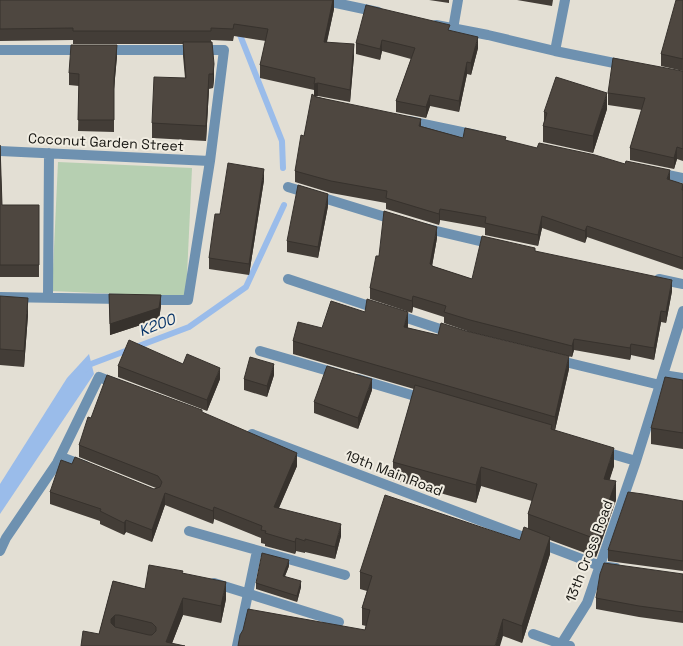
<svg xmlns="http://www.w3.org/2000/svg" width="683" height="646" font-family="'Space Grotesk',sans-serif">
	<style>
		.green { fill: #b6cfb1 }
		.water { fill: #9abcea }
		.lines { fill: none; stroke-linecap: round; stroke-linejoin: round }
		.stream { stroke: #9abcea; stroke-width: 6 }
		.minor { stroke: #6e91b0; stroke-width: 10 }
		.wall { fill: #433d37 }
		.shaded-wall { fill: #37322d }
		.building { fill: #4e4740; stroke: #37322d; fill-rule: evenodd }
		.labels { text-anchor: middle; stroke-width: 4; stroke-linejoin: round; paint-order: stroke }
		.street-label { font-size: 14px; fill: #14130f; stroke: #f0ece1 }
		.water-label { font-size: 15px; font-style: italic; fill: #033167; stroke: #f0ece1 }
	</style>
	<rect width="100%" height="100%" fill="#e3dfd4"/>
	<!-- green -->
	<path class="green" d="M58,162L192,168L186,297L52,291Z"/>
	<!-- water -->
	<path class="water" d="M89,354L94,374L0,514V484L67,378Z"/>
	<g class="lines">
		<!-- stream -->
		<path class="stream" d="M240,29V35L282,141L283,168
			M86,369L91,364L189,327L246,287L284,205"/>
		<!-- minor -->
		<path class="minor" d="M322,0L378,12
			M436,25L488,35L555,51L624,65
			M453,29L458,0
			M0,50H84
			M104,50H224L210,161L188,300H148
			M555,51L565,0
			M409,121L476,135
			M0,151L210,161
			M658,173L683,178
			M288,187L395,220
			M424,228L492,244
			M288,279L378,309
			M659,279L683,284
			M0,297L122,299
			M48,298L49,153
			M395,314L452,333
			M260,351L339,374
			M557,360L660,385
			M663,375L683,378
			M358,379L425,399
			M252,434L600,566L616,568
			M602,451L636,461
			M61,457L85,466
			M189,531L345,575
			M0,551L6,538L57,463L99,377L117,384
			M214,583L339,622
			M533,634L561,644L570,646
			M237,646L257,551
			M560,646L587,603L636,461L683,311"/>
	</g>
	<!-- wall -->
	<path class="wall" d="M0,0H334V9L327,42L354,56L350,102L318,96H315L463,138L506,141L670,180L683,184V270L587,237L585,243L542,228L538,246L485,235V228L440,220L439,225L386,209V203L331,193L295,182V171L304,136L314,95V90L260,78V65L266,41L234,36L233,41L211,40L214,79L213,88L209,89L206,141L152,138V123L185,78L183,56V44H73V40L0,41Z
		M429,0H449V3Z
		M517,0H553L552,6Z
		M683,0V71L661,66V54Z
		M450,30L478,48L471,75L467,74L459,112L430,106L426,118L396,112V101L411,59L382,51L380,60L356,54V43Z
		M117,56L114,89V132L78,131L79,86L69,85V73Z
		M682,71H683V161L677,159L674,169L630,160V148L642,110L608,105V93Z
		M607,109L593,153L543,142V126L544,121V112Z
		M0,145L2,205H39V277H0Z
		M264,180L249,275L209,269V258L220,214Z
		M328,206L318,258L287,252V241Z
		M437,238L432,266L472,279L535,251L672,291L666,323L661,322L654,360L631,355L630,360L574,350L572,357L470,332L444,323V317L413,307L412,313L370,299V288L379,256Z
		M109,294L161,306L159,319L110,335Z
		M0,296L28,315L24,367L0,365Z
		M408,325V328L569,369L555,430L614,466L609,480L616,500L596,557L550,540V554L522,643L503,636L365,630L366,626L362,625V608L367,591L360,589V572L520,540L528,529V514L532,501L481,486L476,503L393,480V462L414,389L293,354V341L322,328Z
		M183,364L220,379L207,411L118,377V366Z
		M274,375L267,397L244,390V379Z
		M683,380V449L651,444V428Z
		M372,390L358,429L314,413V402Z
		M202,413L297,466L279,508L341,536L335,559L305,552V553L296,551L295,554L265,546V544L261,543V538L214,519L213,524L165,505L152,542L126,532L124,535L100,524V521L50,504V492L72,464L154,489L156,488L79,457V445L91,418Z
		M683,501V571L608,561V550Z
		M289,566L285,576L301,587L297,602L256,589V583Z
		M183,573L226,599L221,623L183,615L172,643L99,634L113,581L145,589Z
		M683,574V623L639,617L596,609V598Z"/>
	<!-- shaded-wall -->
	<path class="shaded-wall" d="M333,0H334V9L324,54V42Z
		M478,37V48L471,75V63Z
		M382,40V51L380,60V49Z
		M354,44V56L350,102V90Z
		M117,45V56L114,89V132V78Z
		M467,62V74L459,112V101Z
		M214,64V79L213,88V74Z
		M209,74V89L206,141V126Z
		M318,83V96L314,97V84Z
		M607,93V109L593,153V136Z
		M430,95V106L426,118V107Z
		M421,119V130L419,126Z
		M677,147V159L674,169V158Z
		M264,169V180L249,275V264Z
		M670,170V182L667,179Z
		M328,194V206L318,258V247Z
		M440,209V220L439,225V214Z
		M542,216V228L538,246V235Z
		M587,226V237L585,243V231Z
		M437,227V238L432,266L430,264Z
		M672,280V291L666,323V312Z
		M161,295V306L159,319L110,335V324Z
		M413,296V307L412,313V301Z
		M28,298V315L24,367V351Z
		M661,311V322L654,360V348Z
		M408,312V325L404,340V327Z
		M574,339V350L572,357V346Z
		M631,344V355L630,360V348Z
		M569,356V369L555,430V417Z
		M274,364V375L267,397V386Z
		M220,368V379L207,411V400Z
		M372,379V390L358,429V418Z
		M614,448V466L604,498V479Z
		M297,453V466L274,519V507Z
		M481,467V486L476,503V485Z
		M616,481V500L596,557V539Z
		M165,493V505L152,542V530Z
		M214,507V519L213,524V511Z
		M126,520V532L124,535V523Z
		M341,524V536L335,559V547Z
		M550,537V554L522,643V626Z
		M296,538V551L295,554V542Z
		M289,560V566L283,581V576Z
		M301,581V587L297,602V596Z
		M226,582V599L221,623V606Z
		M183,598V615L171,646L166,642Z
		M115,615V632L111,636V619Z
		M503,619V636L500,646H495Z"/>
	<!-- building -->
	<path class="building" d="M0,0H333L324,42L354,44L350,90L318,83L314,84L315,78L260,65L268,29L234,24L233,29L211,28V31H73V28L0,29Z
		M676,0H683V59L661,54Z
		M366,5L450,25L448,30L478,37L471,63L467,62L459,101L430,95L426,107L396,101L415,48L382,40L380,49L356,43Z
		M183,42H212L214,64L213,74H209L206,126L152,123L154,77L186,78Z
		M71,45H117L114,78V120H78L79,74L69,73Z
		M613,58L682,71H683V149L677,147L674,158L630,148L645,98L608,93Z
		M556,77L607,93L593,136L543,126L547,113L544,112Z
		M312,94L316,97L421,119L419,126L463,138L465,128L506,137L505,140L537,148L539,143L595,155L625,164L626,161L670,170L667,179L683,184L682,190H683V258L587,226L585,231L542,216L538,235L485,223L486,217L440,209L439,214L386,198L387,191L331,181L295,171L301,135L304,136Z
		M0,145L2,205H39V265H0Z
		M228,163L264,169L249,264L209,258L215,214H220Z
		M298,185L328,194L318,247L287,241Z
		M384,211L437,227L430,264L432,265V266L472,279L482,236L535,248V251L672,280L666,312L661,311L654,348L631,344L630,348L574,339L572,346L470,320L444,312L446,306L413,296L412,301L370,288L376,256H379Z
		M109,294L161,295L159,308L110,324Z
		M0,296L28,298L24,351L0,349Z
		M367,299L408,312L404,327L438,335L441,323L466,331L569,356L555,417L293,341L298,322L322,328L331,301L365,312Z
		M129,340L183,364L187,354L220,368L207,400L118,366Z
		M250,357L274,364L267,386L244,379Z
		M327,366L372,379L358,418L314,402Z
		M107,375L202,410V412L297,453L274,507L341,524L335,547L305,539V541L296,538L295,542L265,533L266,531L261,530L262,526L214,507L213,511L165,493L152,530L126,520L124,523L100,511L101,509L50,492L61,460L72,464L75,457L154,489L160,487L162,482L158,476L79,445L88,417L91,418Z
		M665,377L683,380V433L651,428Z
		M415,385L552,425L551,429L614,448L604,479L616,481L596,539L528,514L537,484L481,467L476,485L393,462Z
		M628,492L643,494L683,501V561L608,550Z
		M385,495L520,540L524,527L550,537L522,626L503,619L495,646H238L240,635L243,630L248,609L365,630L370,610L362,608L372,576L360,572Z
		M262,553L289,560L283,576L301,581L297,596L256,583Z
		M604,563L683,574V612L639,606L596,598L600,574Z
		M149,565L183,571L182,573L226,582L221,606L183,598L166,642L185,646H81L83,631L99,634L113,581L145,589ZM115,615H119L152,623L156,627V631L152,635H149L115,627L111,623V619Z"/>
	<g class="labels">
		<!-- street labels -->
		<g class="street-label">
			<text transform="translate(106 142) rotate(3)" y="5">Coconut Garden Street</text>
			<text transform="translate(394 473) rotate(21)" y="5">19th Main Road</text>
			<text transform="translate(589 551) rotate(-69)" y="5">13th Cross Road</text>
		</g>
		<!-- water labels -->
		<g class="water-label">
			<text transform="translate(157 325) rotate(-21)" y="5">K200</text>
		</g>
	</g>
</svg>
